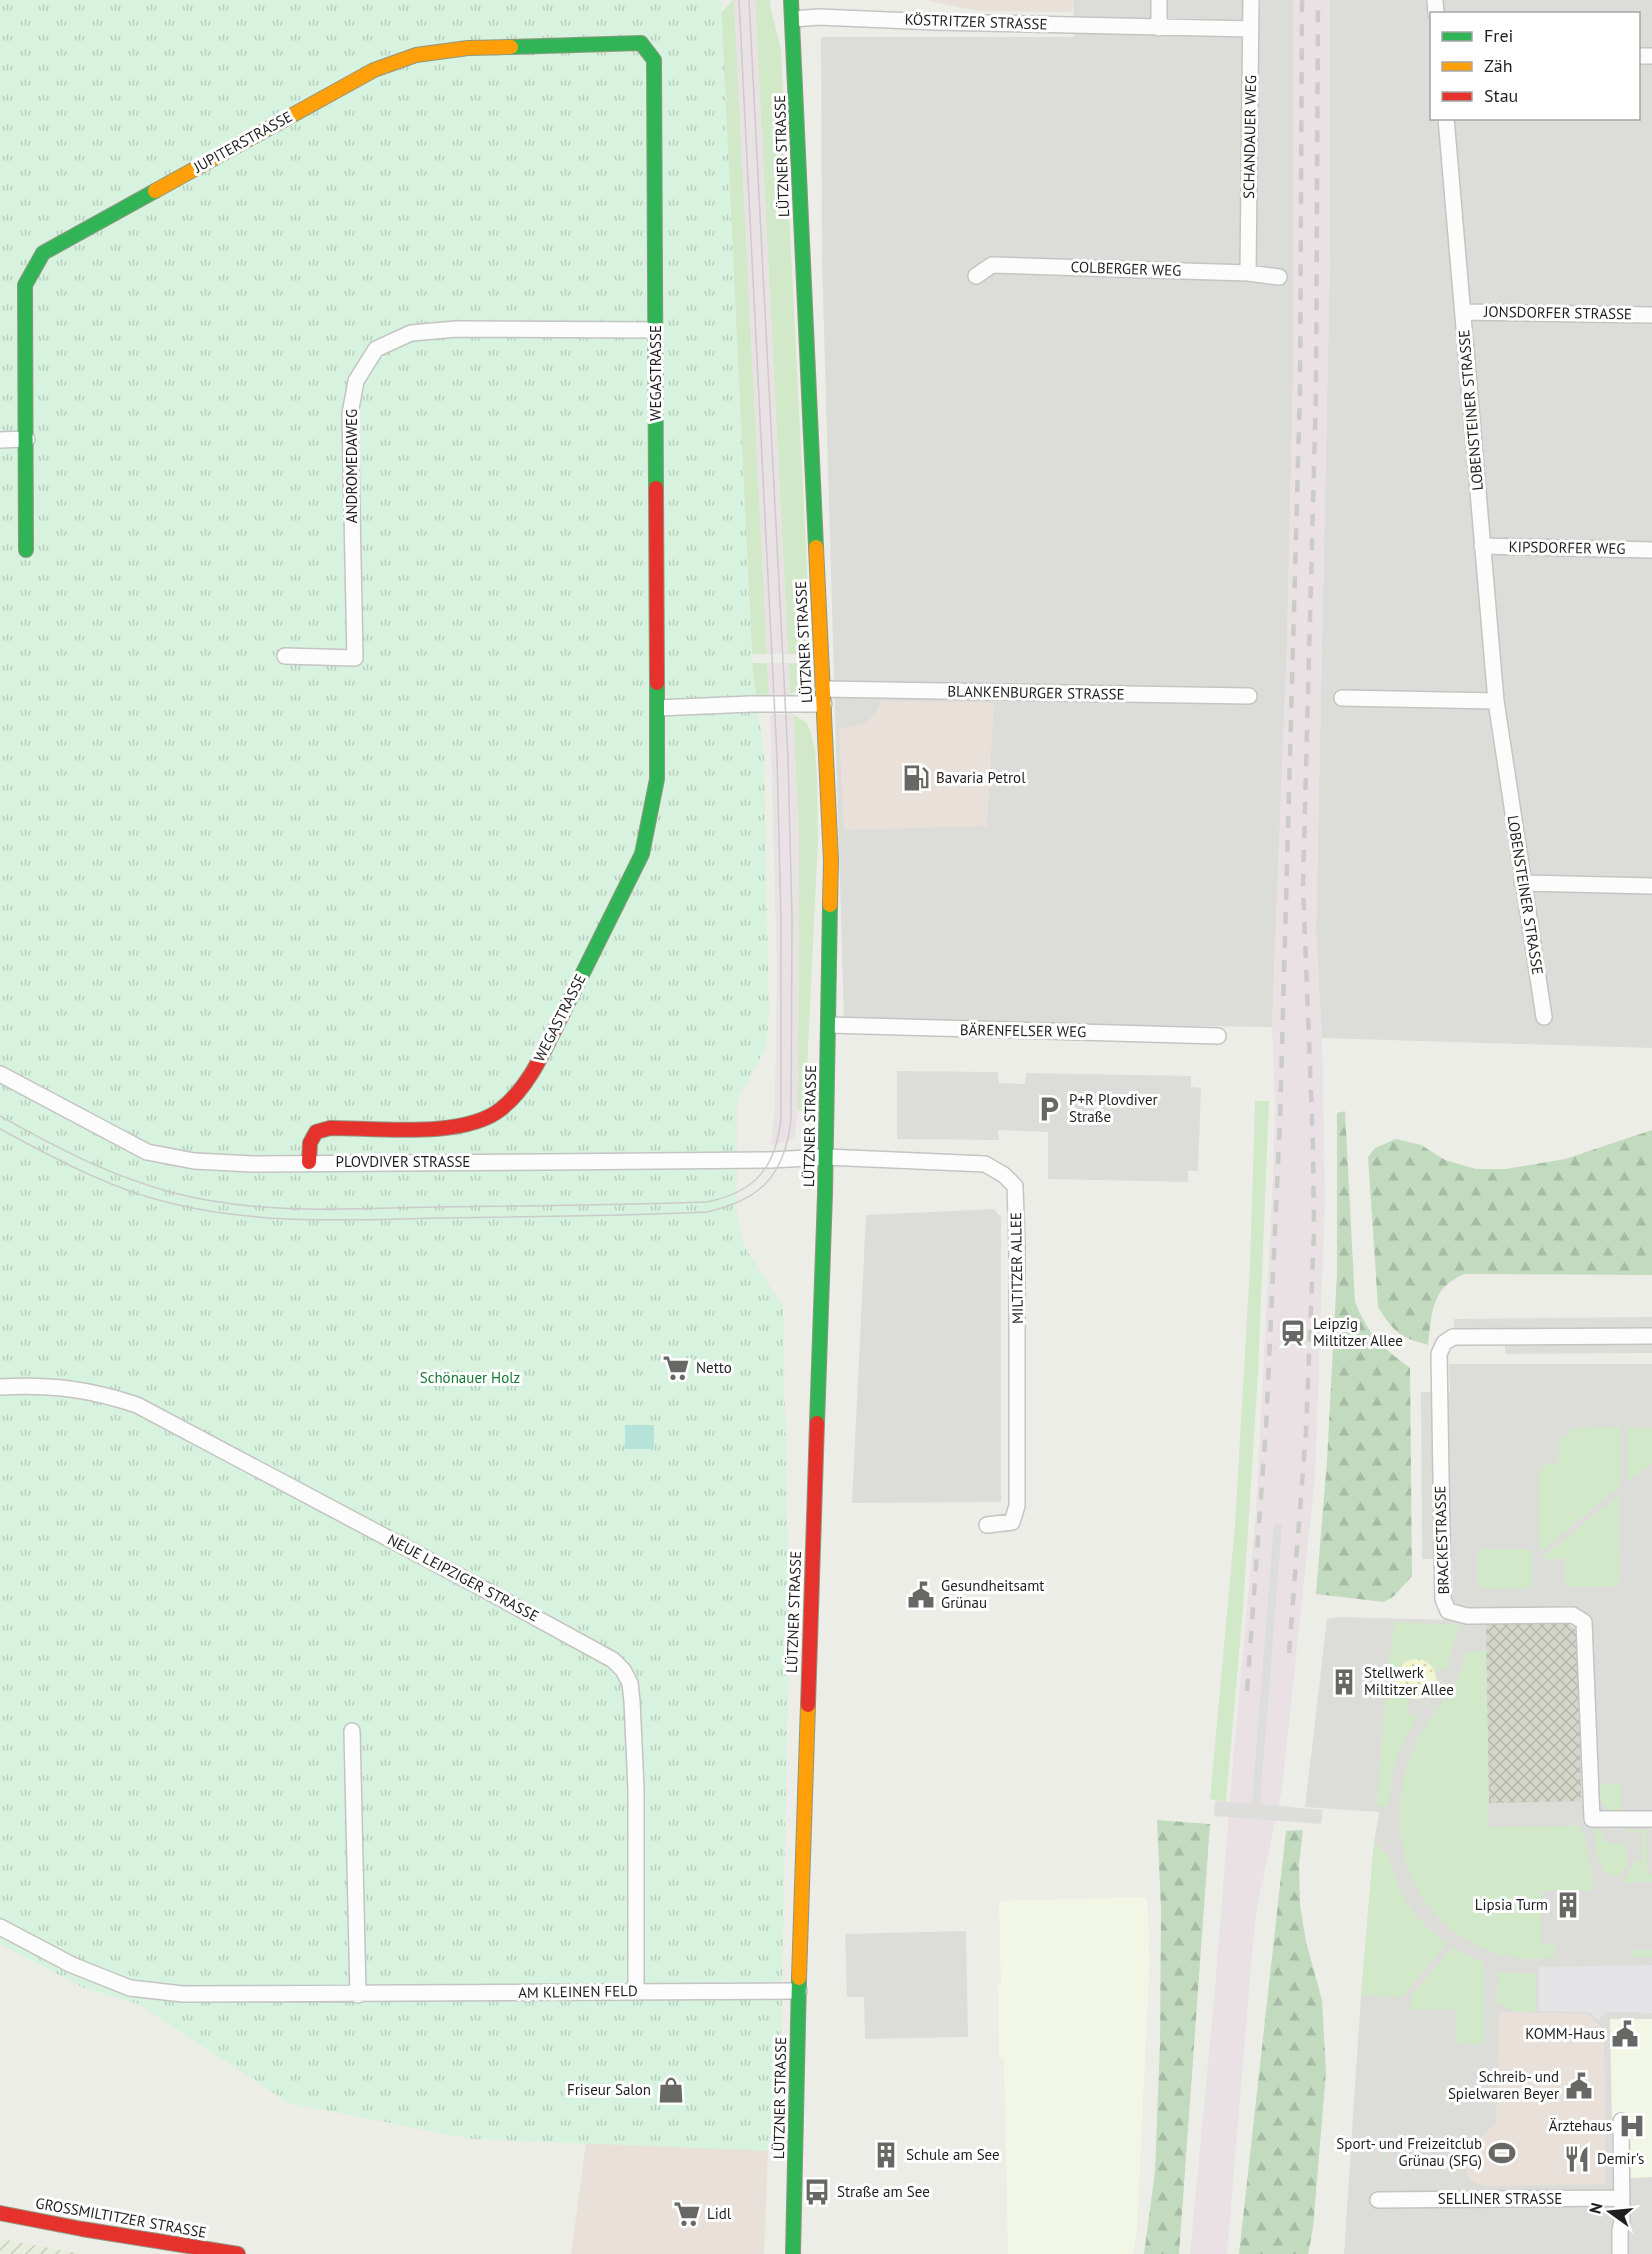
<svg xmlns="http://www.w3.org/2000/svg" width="1652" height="2254" font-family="'PT Sans',sans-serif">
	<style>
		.residential { fill: #dcdcd9; fill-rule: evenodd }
		.commercial { fill: #eae0da }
		.education { fill: #f2f6e4 }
		.railway { fill: #eae1e4 }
		.construction { fill: url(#construction-cross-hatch) }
		.farmland { fill: url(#farmland-furrows) }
		.grass { fill: #d2e9c9 }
		.forest { fill: url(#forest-firs) }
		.sand { fill: url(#sand-dots) }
		.park { fill: url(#park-tufts) }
		.pitch { fill: #b5e3da }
		.plaza { fill: #e4e3e6 }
		.pier { fill: #dddddb }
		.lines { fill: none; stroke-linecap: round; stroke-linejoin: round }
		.street-casing { stroke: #c4c4c2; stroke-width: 18 }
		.fast-casing { stroke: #909781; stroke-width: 16 }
		.slow-casing { stroke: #909781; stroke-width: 16 }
		.jam-casing { stroke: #909781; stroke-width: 16 }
		.street { stroke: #fcfcfc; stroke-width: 15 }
		.fast { stroke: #30b455; stroke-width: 14 }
		.slow { stroke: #ff9f0a; stroke-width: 14 }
		.jam { stroke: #e5322d; stroke-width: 14 }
		.tram { stroke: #cbcbca; stroke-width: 1.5 }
		.rail { stroke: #cbcbca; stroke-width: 4.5; stroke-dasharray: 12 12; stroke-linecap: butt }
		.labels { text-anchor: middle; stroke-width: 6; stroke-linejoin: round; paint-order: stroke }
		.street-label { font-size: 15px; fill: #1f1f1f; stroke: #fff }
		.poi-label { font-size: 15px; fill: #1f1f1f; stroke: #fff; text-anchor: start }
		.park-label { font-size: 15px; fill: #127833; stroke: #fff }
	</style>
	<defs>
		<pattern id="construction-cross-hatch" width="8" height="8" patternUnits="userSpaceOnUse" patternTransform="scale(1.5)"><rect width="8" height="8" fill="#d4d6ca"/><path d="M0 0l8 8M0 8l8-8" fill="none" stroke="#b6b7ad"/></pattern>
		<pattern id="farmland-furrows" width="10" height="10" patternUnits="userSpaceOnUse" patternTransform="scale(1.5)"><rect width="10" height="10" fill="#e8eddc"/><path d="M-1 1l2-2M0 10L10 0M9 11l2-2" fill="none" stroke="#c7cbbc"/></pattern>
		<pattern id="forest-firs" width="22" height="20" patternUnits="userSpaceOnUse" patternTransform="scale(1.5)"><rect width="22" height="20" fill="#c2dbbf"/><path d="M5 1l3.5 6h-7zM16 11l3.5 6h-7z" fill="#a6bca4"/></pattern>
		<pattern id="sand-dots" width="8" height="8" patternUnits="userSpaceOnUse" patternTransform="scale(1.5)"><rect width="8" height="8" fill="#f3f5ce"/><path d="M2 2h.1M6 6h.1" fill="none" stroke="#d0d2b0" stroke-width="1.8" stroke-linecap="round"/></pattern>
		<pattern id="park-tufts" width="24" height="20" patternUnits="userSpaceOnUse" patternTransform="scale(1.5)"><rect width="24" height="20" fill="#d7f2de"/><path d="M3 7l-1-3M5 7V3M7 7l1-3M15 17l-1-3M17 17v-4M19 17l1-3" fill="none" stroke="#b8cfbe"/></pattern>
	</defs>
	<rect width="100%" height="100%" fill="#edede8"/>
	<!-- residential -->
	<path class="residential" d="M1073,0H1293V383L1287,645L1272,1027L844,1022L822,261L821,37H1074Z
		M1330,0H1652V1048L1322,1038L1316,932L1330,254ZM1432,14H1638V118H1432Z
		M897,1071L998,1072L999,1083L1025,1084L1026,1073L1191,1076V1087L1201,1088L1198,1171H1188V1182L1048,1179V1132L998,1130L999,1140L897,1139Z
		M994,1209L1001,1217V1502L852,1503L866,1215Z
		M1652,1317V1353L1505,1354V1330H1454V1319Z
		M1449,1364H1652V2254H1344L1361,1995L1374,1842L1379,1812L1305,1807L1327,1619L1341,1617L1448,1620L1453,1586L1452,1559H1422L1421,1392H1450Z
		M966,1931L968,2037L865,2039L864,1997H847L845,1934Z"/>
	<!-- commercial -->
	<path class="commercial" d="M924,0H1073L1072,12L978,11Z
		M882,701L994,703L987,826L844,830L839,729L864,724L875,713Z
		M1499,2012L1588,2014L1604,2031L1606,2184L1486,2186L1472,2181L1467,2174L1466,2152L1496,2122Z
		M586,2142L768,2150L764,2254H571Z"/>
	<!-- education -->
	<path class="education" d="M1147,1897L1149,1943L1148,1949L1150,1954L1137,2229L1133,2254H1008L1004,2059L999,2058L998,1985H1001L999,1901Z
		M1610,2019H1652V2177L1613,2179Z"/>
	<!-- railway -->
	<path class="railway" d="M734,0H755L788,654H767Z
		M1293,0H1330V254L1316,932L1322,1038L1325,1200L1315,1477L1282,1789L1258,1903L1253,1943L1227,2254H1190L1214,2000L1233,1761L1256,1510L1273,1178L1275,1108L1272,1027L1287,645L1293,383Z
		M767,663H789L790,695L769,696Z
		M793,714L799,837L798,1111L795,1136L788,1142L771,1145L775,1105L777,967L770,715Z"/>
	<!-- construction -->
	<path class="construction" d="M1486,1621H1557L1567,1623L1578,1632L1581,1801L1489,1803Z"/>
	<!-- farmland -->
	<path class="farmland" d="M0,2239L84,2254H0Z"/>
	<!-- grass -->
	<path class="grass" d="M733,0H734L767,654H752L721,13Z
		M755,0H770L771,10L781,49L807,569L809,654H788Z
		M752,663H767L769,696H755Z
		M789,663H809C809,678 803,688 790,695Z
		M793,714L807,723L811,734L815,749L817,778L818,840L805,1111H798L799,837Z
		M1255,1101H1269L1258,1375L1243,1608L1226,1802L1210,1799L1235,1525L1250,1265Z
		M1620,1427V1486L1539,1553L1538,1472L1545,1464L1558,1463L1559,1442L1564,1436H1570L1571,1428Z
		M1627,1428H1652V1463L1630,1480H1627Z
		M1619,1495L1620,1580L1615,1586L1566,1587V1559H1540Z
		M1478,1549H1532V1588L1484,1589L1478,1584Z
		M1396,1622L1459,1625L1447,1668L1436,1672C1425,1656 1407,1655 1397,1672L1402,1694L1409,1699V1713L1417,1718C1397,1748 1391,1770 1389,1806H1376L1392,1634Z
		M1467,1651H1486L1489,1827L1577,1826L1581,1828L1580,1833L1585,1835L1594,1890L1541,1891V1943L1554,1944V1958C1543,1958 1529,1960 1518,1958C1416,1942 1375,1835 1415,1746C1430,1711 1459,1692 1467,1651Z
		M1596,1784H1621V1813C1604,1811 1598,1800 1596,1784Z
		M1593,1830H1602L1604,1843H1626V1861H1631L1621,1874L1612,1877C1598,1871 1595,1844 1593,1830Z
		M1626,1830H1646L1647,1874H1652V1882H1623L1635,1861H1642L1641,1832H1626Z
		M1374,1842C1395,1859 1390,1868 1400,1890C1410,1913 1428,1928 1446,1944L1402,1997L1361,1995Z
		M1452,1947L1484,1963V2045L1457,2043L1456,2009H1411L1410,1998Z
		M1631,1950H1652V1957H1632Z
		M1498,1972L1536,1974V2012L1512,2011L1497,2003Z
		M1387,2136V2147L1399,2146V2136H1404L1405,2148L1387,2149V2160L1381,2148Z"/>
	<!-- forest -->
	<path class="forest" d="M1345,1111L1355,1302C1369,1336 1381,1346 1410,1368L1412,1576L1394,1596L1384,1602L1316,1594L1327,1461L1337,1273V1113Z
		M1652,1130V1275L1465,1274C1431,1287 1432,1313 1428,1345C1399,1337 1394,1332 1378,1307L1368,1157L1375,1148L1396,1139L1421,1145L1445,1160L1476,1169H1506L1565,1159Z
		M1157,1820L1210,1824L1179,2254H1144L1155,2172L1160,2043L1161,1909Z
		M1303,1830L1299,1865L1300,1905L1306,1942L1322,2000L1326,2072L1313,2228L1308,2254H1239L1286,1831Z"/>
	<!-- sand -->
	<path class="sand" d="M1396 1679a20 20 0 1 1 40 0a20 20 0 1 1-40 0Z"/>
	<!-- park -->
	<path class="park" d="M0,0H721L752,663L764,757L769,1014L766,1047L737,1101V1217L744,1246L783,1306L789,1625L779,2151L471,2139L289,2103L138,2004L84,1988L0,1944Z"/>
	<!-- pitch -->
	<path class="pitch" d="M625,1425H654V1449H625Z"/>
	<!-- plaza -->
	<path class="plaza" d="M1652,1965V2013L1607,2012L1597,2020L1590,2012L1539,2011V1967Z"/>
	<!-- pier -->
	<path class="pier" d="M1274,1523L1282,1524L1260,1804L1323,1810L1321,1824L1214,1816L1215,1801L1252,1804Z"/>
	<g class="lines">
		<!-- street casing -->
		<g class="street-casing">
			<path id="street" d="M1435,0L1436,14
				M793,19L819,17L934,22L1251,29
				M1159,28V0
				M1638,56H1652
				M1446,118L1496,701L1544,1017
				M1248,273L1251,0
				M976,276L992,265L1248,273L1279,277
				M1463,312L1652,315
				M0,440L27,439
				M1482,546L1652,550
				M285,656L355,658L350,414L356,381L376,349L411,333L456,329L655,330
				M823,689L1249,696
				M1342,698L1496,701
				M658,708L750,704H824
				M1522,883L1652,886
				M829,1025L1218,1036
				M0,1074L147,1152L194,1161L253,1164L546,1162L771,1160L826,1157L985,1164L1004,1175L1015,1186L1017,1246V1506L1012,1522L987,1525
				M1652,1336L1453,1337L1444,1343L1439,1354L1443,1599L1448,1611L1467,1616L1573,1615L1584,1622L1592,1819H1652
				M0,1387C50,1384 89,1389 137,1405L478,1586L613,1660L623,1670L630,1683L632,1701L636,1789V1991
				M352,1731L358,1995
				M0,1927L72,1965L130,1988L183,1994L799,1991
				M1378,2200L1622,2198
				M1620,2254V2231L1622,2220L1621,2121"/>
		</g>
		<!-- fast casing -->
		<g class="fast-casing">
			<path id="fast" d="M791,0L816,547
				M511,47L641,43L654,60L656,488
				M26,550L25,285L43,253L155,191
				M563,1013L642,854L657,779V683
				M817,1423L825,1194L830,905
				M793,2254L799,1978"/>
		</g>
		<!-- slow casing -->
		<g class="slow-casing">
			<path id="slow" d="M155,191L374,70L416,55L468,48L511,47
				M816,547L831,861L830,905
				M799,1978L808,1705"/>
		</g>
		<!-- jam casing -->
		<g class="jam-casing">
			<path id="jam" d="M656,488L657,683
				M309,1162L310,1143L316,1132L330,1128C377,1128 464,1139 501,1109C531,1085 546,1046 563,1013
				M808,1705L817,1423
				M0,2213L82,2229L238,2254"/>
		</g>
		<!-- street -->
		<use href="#street" class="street"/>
		<!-- fast -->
		<use href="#fast" class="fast"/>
		<!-- slow -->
		<use href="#slow" class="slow"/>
		<!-- jam -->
		<use href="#jam" class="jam"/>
		<!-- tram -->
		<path class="tram" d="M0,1116C57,1148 110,1176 174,1193C259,1215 348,1209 435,1207C526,1206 617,1205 707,1202C756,1192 776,1167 781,1118V921L777,757L739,0
			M0,1129C56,1159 112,1190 174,1204C262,1225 351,1220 440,1218C529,1217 618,1216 707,1212C761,1200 785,1175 791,1119L792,918L788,758L749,0"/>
		<!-- rail -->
		<path class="rail" d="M1289,1653L1306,1431L1314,1232L1313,1146L1303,884L1316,391L1318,0
			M1247,1691L1266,1428L1280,1120L1300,391L1302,0"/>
	</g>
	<!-- icons -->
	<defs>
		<g id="fuel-bare" transform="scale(2.07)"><path d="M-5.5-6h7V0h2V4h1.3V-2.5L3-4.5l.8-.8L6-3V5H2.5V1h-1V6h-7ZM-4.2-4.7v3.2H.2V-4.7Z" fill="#676765" stroke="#fff" stroke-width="2.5" paint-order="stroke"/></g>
		<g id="parking-bare" transform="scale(2.07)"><path d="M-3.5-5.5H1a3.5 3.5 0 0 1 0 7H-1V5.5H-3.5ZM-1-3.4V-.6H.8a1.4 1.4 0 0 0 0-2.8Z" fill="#676765" stroke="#fff" stroke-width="2.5" paint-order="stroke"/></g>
		<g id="station-bare" transform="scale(2.07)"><path d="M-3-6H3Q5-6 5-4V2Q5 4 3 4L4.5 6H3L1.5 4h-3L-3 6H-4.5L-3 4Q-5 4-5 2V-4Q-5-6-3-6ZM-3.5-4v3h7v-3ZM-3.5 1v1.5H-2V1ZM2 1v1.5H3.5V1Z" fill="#676765" stroke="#fff" stroke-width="2.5" paint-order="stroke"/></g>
		<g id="supermarket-bare" transform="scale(2.07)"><path d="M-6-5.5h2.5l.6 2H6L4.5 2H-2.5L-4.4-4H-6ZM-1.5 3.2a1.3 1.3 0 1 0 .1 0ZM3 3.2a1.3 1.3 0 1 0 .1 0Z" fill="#676765" stroke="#fff" stroke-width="2.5" paint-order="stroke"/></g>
		<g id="civic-bare" transform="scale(2.07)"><path d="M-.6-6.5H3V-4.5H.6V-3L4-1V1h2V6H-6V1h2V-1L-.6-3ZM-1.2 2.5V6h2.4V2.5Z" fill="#676765" stroke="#fff" stroke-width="2.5" paint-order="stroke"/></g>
		<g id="building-bare" transform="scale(2.07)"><path d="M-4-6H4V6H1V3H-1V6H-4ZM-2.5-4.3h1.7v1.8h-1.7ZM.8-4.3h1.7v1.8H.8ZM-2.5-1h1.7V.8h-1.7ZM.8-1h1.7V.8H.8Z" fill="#676765" stroke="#fff" stroke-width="2.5" paint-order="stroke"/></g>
		<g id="shop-bare" transform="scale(2.07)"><path d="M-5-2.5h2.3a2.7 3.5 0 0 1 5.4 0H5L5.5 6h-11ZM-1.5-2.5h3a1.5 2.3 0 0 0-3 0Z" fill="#676765" stroke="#fff" stroke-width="2.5" paint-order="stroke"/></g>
		<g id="hospital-bare" transform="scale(2.07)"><path d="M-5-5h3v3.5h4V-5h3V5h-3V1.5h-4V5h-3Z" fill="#676765" stroke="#fff" stroke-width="2.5" paint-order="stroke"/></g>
		<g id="stadium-bare" transform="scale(2.07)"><path d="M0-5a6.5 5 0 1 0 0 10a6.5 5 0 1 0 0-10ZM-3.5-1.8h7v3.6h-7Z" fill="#676765" stroke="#fff" stroke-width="2.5" paint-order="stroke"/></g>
		<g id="restaurant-bare" transform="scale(2.07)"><path d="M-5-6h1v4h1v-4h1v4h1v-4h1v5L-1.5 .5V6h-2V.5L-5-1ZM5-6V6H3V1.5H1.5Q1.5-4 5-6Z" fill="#676765" stroke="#fff" stroke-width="2.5" paint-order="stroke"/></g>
		<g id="bus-bare" transform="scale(2.07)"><path d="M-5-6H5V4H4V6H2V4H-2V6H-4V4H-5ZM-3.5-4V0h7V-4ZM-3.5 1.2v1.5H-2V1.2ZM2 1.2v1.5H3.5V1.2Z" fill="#676765" stroke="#fff" stroke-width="2.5" paint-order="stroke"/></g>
	</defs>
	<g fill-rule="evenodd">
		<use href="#fuel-bare" x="916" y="778"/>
		<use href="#parking-bare" x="1049" y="1109"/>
		<use href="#station-bare" x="1293" y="1333"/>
		<use href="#supermarket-bare" x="676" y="1368"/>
		<use href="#civic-bare" x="921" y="1595"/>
		<use href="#building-bare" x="1344" y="1682"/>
		<use href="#building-bare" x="1568" y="1905"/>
		<use href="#civic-bare" x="1625" y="2034"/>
		<use href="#civic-bare" x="1579" y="2086"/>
		<use href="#shop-bare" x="671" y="2090"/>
		<use href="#hospital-bare" x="1632" y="2126"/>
		<use href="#stadium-bare" x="1502" y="2153"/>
		<use href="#building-bare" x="886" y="2155"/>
		<use href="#restaurant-bare" x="1577" y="2159"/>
		<use href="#bus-bare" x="817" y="2192"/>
		<use href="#supermarket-bare" x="687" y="2214"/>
	</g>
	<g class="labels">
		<!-- street labels -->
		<g class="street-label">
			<text transform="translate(976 22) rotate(2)" y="5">KÖSTRITZER STRASSE</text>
			<text transform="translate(1250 137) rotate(-89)" y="5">SCHANDAUER WEG</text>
			<text transform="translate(243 142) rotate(-29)" y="5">JUPITERSTRASSE</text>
			<text transform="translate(782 156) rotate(-92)" y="5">LÜTZNER STRASSE</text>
			<text transform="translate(1126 269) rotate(2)" y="5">COLBERGER WEG</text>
			<text transform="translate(1558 313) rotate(1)" y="5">JONSDORFER STRASSE</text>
			<text transform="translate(656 373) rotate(-90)" y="5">WEGASTRASSE</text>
			<text transform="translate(1471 410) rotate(-95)" y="5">LOBENSTEINER STRASSE</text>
			<text transform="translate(352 466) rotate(-90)" y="5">ANDROMEDAWEG</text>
			<text transform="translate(1567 548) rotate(1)" y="5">KIPSDORFER WEG</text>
			<text transform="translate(804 642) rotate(-93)" y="5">LÜTZNER STRASSE</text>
			<text transform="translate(1036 693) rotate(1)" y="5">BLANKENBURGER STRASSE</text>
			<text transform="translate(1525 895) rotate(81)" y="5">LOBENSTEINER STRASSE</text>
			<text transform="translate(560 1018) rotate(-63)" y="5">WEGASTRASSE</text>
			<text transform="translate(1023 1031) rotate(1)" y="5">BÄRENFELSER WEG</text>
			<text transform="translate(810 1126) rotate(-89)" y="5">LÜTZNER STRASSE</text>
			<text x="403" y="1167">PLOVDIVER STRASSE</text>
			<text transform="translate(1017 1268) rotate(-91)" y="5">MILTITZER ALLEE</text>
			<text transform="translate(1442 1540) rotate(-92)" y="5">BRACKESTRASSE</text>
			<text transform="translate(463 1578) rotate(28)" y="5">NEUE LEIPZIGER STRASSE</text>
			<text transform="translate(794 1612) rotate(-88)" y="5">LÜTZNER STRASSE</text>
			<text transform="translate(578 1992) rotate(-1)" y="5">AM KLEINEN FELD</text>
			<text transform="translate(780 2098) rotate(-89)" y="5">LÜTZNER STRASSE</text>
			<text x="1500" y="2204">SELLINER STRASSE</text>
			<text transform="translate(121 2218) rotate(10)" y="5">GROSSMILTITZER STRASSE</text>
		</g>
		<!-- poi labels -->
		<g class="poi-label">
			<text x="936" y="783">Bavaria Petrol</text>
			<text x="1069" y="1105">P+R Plovdiver<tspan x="1069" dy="17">Straße</tspan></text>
			<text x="1313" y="1329">Leipzig<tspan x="1313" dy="17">Miltitzer Allee</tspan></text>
			<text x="696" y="1373">Netto</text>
			<text x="941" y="1591">Gesundheitsamt<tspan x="941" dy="17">Grünau</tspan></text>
			<text x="1364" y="1678">Stellwerk<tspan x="1364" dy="17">Miltitzer Allee</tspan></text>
			<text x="1548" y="1910" text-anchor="end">Lipsia Turm</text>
			<text x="1605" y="2039" text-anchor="end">KOMM-Haus</text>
			<text x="1559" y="2082" text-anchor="end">Schreib- und<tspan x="1559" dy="17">Spielwaren Beyer</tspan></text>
			<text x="651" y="2095" text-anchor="end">Friseur Salon</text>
			<text x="1612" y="2131" text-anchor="end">Ärztehaus</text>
			<text x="1482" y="2149" text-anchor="end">Sport- und Freizeitclub<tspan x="1482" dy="17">Grünau (SFG)</tspan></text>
			<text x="906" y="2160">Schule am See</text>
			<text x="1597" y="2164">Demir's</text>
			<text x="837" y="2197">Straße am See</text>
			<text x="707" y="2219">Lidl</text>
		</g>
		<!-- park labels -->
		<g class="park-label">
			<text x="470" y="1383">Schönauer Holz</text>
		</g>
	</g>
	<!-- legend -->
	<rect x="1430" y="12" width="210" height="108" fill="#ffffff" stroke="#a5a5a5" stroke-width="1.5"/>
	<rect x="1442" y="32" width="30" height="9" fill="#30b455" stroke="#a5a5a5" stroke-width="1.5"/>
	<text x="1484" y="42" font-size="18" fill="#1f1f1f">Frei</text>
	<rect x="1442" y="62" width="30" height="9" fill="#ff9f0a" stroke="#a5a5a5" stroke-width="1.5"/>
	<text x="1484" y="72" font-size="18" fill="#1f1f1f">Zäh</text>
	<rect x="1442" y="92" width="30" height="9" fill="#e5322d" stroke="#a5a5a5" stroke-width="1.5"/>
	<text x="1484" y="102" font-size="18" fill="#1f1f1f">Stau</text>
	<!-- north arrow -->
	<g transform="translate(1610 2212) rotate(285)" stroke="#ffffff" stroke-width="4.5" paint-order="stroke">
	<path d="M0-4.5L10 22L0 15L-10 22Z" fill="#1f1f1f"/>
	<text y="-9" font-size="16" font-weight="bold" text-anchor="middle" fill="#1f1f1f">N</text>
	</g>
</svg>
